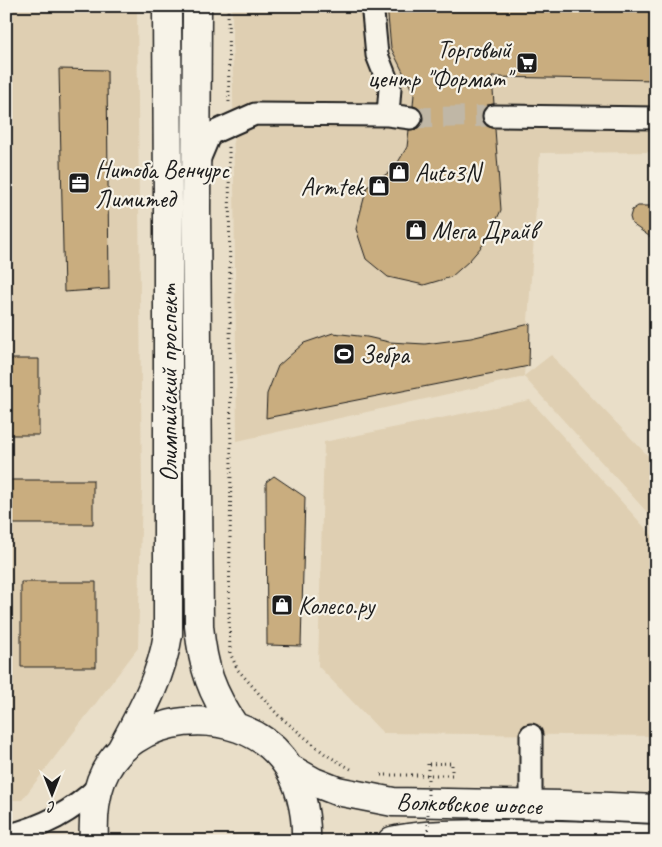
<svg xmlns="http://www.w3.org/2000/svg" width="662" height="847" font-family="Caveat,sans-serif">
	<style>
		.built { fill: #dfcfb2 }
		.building { fill: #c9ad7f; stroke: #1c1c1c }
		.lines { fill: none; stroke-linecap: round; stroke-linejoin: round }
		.minor-tunnel { stroke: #c0b7a6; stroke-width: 21; stroke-dasharray: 21 11; stroke-linecap: butt }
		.minor-casing { stroke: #1c1c1c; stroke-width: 25 }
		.major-casing { stroke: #1c1c1c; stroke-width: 31 }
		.path { stroke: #1c1c1c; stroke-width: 3; stroke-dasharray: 1 4; stroke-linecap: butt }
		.minor { stroke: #f7f3e8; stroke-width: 21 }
		.major { stroke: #f7f3e8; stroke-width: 28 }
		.path-bridge { stroke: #1c1c1c; stroke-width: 3; stroke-dasharray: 1 4; stroke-linecap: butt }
		.labels { text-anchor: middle; stroke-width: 4.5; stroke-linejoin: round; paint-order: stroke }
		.poi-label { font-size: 25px; fill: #1c1c1c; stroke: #f7f3e8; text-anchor: start }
		.street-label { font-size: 25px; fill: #1c1c1c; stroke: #f7f3e8 }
	</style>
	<rect width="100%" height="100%" fill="#e9dec8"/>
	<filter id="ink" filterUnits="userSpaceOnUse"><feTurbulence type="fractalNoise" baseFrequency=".02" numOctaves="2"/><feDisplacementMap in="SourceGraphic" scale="10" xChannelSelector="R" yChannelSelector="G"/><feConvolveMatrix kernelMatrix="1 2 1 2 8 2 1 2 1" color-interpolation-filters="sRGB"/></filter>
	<g filter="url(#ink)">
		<!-- built -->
		<path class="built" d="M6,6H137L142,488L138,648L22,800H6Z
			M232,6H656V152L540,153L524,376L551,355L654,462L656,461V522L524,377L237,441Z
			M530,400L656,540V736L383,733L318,666L324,442Z"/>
		<!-- building -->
		<path class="building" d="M387,6H656V80L492,77L494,104L487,105L484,109L482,116L483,123L487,126L495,129L501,210L488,239L469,261L451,277L424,285L388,277L366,259L356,229L367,187L394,169L407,147L409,130L416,129L421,125L423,120L422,113L418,108L413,106L414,94L391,48Z
			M59,69L107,70L109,289L64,292Z
			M638,206H656V241L632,224L630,217L632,210Z
			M530,324L529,366L266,418L267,394L278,366L304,343L333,333L367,337L389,342L425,344L471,338Z
			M6,359H39V435H6Z
			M274,476L305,497L301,646L267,645L266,482Z
			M6,480H93V524H6Z
			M21,582H96V667H21Z"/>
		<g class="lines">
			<!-- minor-tunnel -->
			<path class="minor-tunnel" d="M411,118L494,116"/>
			<!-- minor casing -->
			<g class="minor-casing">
				<path id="minor" d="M388,115L411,118
					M494,116L656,118
					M199,160L210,134L255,114L388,115L390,88L377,55L373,13L375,6
					M531,735V805
					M6,836C43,827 72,812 99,786"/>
			</g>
			<!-- major casing -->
			<g class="major-casing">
				<path id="major" d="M197,6L196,208L199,626C203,668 211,692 235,727
					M121,750C141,713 162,676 168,634V206L167,6
					M289,768L314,782L337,791L393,802L563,805L656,809
					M94,841C93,821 94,800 101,781C128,710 237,702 282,758C300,780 307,813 306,841
					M392,841C422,834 453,835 483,834C541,834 598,836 656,839"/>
			</g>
			<!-- path -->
			<path class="path" d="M228,6L229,106
				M229,147L231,470L229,616L230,653L238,670L278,715L325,754L351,769
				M381,775H452V763L428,764"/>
			<!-- minor -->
			<use href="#minor" class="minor"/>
			<!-- major -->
			<use href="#major" class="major"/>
			<!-- path-bridge -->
			<path class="path-bridge" d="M428,764V841"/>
		</g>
	</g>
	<!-- icons -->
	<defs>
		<g id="supermarket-square" transform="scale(1.125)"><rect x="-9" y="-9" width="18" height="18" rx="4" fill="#1c1c1c" stroke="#f7f3e8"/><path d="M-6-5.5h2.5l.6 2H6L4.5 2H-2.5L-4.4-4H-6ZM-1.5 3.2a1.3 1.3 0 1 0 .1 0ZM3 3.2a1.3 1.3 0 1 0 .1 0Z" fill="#fff"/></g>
		<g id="shop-square" transform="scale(1.125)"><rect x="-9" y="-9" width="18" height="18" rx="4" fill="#1c1c1c" stroke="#f7f3e8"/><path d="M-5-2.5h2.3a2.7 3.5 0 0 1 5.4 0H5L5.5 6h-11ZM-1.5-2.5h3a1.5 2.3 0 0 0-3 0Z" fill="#fff"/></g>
		<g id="office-square" transform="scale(1.125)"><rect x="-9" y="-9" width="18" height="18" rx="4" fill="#1c1c1c" stroke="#f7f3e8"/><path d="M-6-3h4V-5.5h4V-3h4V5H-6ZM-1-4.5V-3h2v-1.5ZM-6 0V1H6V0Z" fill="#fff"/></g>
		<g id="stadium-square" transform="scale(1.125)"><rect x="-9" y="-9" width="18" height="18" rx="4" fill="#1c1c1c" stroke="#f7f3e8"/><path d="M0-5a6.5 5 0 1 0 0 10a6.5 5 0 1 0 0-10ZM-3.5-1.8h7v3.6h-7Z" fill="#fff"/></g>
	</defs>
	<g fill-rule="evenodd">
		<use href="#supermarket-square" x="527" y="63"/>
		<use href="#shop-square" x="399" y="172"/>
		<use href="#office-square" x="79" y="183"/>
		<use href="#shop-square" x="379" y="186"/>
		<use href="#shop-square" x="416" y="230"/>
		<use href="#stadium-square" x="344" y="354"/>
		<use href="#shop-square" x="282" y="605"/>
	</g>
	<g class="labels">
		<!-- poi labels -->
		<g class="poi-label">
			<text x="511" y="58" text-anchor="end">Торговый<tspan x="511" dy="29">центр "Формат"</tspan></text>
			<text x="95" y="178">Нитоба Венчурс<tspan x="95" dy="29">Лимитед</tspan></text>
			<text x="415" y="181">Auto3N</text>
			<text x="363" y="195" text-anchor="end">Armtek</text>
			<text x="432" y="239">Мега Драйв</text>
			<text x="360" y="363">Зебра</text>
			<text x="298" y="614">Колесо.ру</text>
		</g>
		<!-- street labels -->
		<g class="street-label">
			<text transform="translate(168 383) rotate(-90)" y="9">Олимпийский проспект</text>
			<text transform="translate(469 803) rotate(2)" y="9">Волковское шоссе</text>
		</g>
	</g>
	<!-- margin -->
	<rect width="662" height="847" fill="none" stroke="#f7f3e8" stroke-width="25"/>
	<rect x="12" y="12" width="637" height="822" fill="none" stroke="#1c1c1c" stroke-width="2" filter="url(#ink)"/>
	<!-- north arrow -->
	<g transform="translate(52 794) rotate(180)" stroke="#f7f3e8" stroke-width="4" paint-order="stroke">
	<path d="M0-4L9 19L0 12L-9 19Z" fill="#1c1c1c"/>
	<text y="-8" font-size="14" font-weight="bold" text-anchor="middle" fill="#1c1c1c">С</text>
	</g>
</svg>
